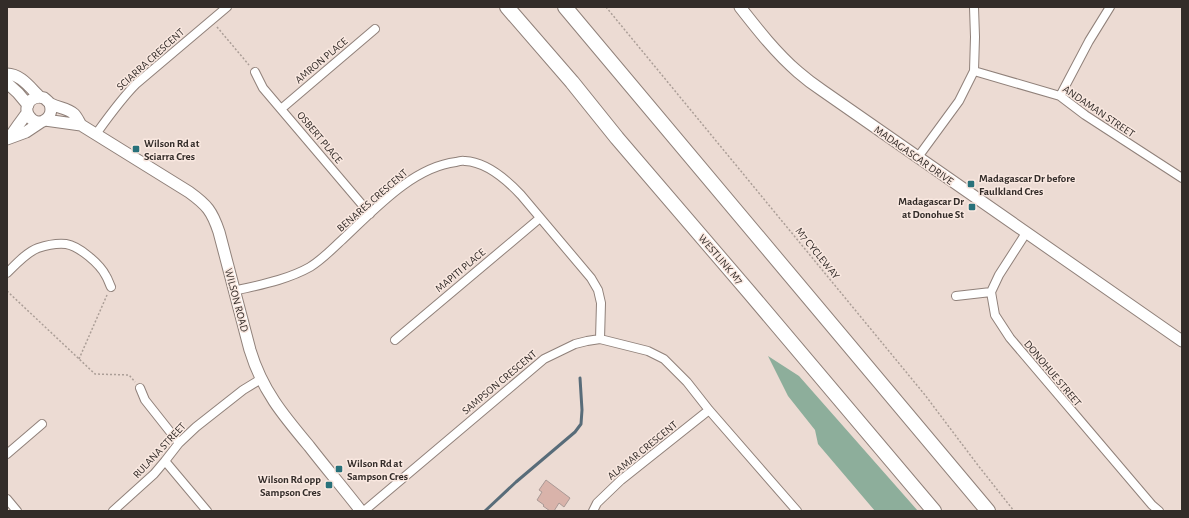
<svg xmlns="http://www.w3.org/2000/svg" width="1189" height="518" font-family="'Alegreya Sans',sans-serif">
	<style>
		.forest { fill: #8dae9b }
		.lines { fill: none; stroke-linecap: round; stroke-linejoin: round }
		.stream { stroke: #586c79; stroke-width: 3 }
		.building { fill: #d9b3aa; stroke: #aa9995 }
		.street-casing { stroke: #90817a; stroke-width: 10 }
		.secondary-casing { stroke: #90817a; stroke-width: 13 }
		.highway-casing { stroke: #90817a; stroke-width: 16 }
		.path { stroke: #ab9e97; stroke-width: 1.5; stroke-dasharray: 2 2; stroke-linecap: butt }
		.street { stroke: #fff; stroke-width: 8 }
		.secondary { stroke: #fff; stroke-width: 11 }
		.highway { stroke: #fff; stroke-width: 14 }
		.poi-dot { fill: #28717a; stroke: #f9e8e0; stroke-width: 1.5 }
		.labels { text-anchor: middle; stroke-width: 3; stroke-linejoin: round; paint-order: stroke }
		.street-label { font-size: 11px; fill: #332c29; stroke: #f9e8e0 }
		.poi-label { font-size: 11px; font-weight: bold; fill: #332c29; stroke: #f9e8e0; text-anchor: start }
	</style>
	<rect width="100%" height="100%" fill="#ecdbd3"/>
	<!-- forest -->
	<path class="forest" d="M768,356L799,376L918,511H875L818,444L815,430L788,396Z"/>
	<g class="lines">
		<!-- stream -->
		<path class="stream" d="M485,511L516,482L575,432L581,424L582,410L580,378"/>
	</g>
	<!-- building -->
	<path class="building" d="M546,480L570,498L564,507L559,503L554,511H550L543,506L544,505L537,500L542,492L539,490Z"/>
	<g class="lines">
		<!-- street casing -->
		<g class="street-casing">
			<path id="street" d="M974,71L1060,96L1085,115L1182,178
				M255,72L263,88L370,214
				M1060,96L1089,41L1110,7
				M281,109L375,29
				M96,134C109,116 121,99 136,84L227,7
				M918,157L959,101L974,71L975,37L974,7
				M1026,233L999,275L991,292L995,315L1010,338L1152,505L1159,511
				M7,273C16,264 27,252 38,248C47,245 57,243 66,244C79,246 100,264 106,276C108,279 109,283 111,287
				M234,291C259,285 287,280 310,267C323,259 333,248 344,238C375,209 413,167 456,162C459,161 462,160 465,161C486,162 507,180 521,195L591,278L598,290L601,303L600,339
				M956,296L991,292
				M395,340L540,218
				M140,388L145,400L179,443
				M7,454L42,424
				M165,461L207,511
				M7,499L17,511
				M113,511L154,474L165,461L179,443L196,427L243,390L261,379
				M364,511L544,359L575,344L587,341L600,339L648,351L664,359L687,382L709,410L797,511
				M593,511L597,503L621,480L709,410"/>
		</g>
		<!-- secondary casing -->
		<g class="secondary-casing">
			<path id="secondary" d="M740,7C758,30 776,53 798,72C806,79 814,85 823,91L1182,341
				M7,74C21,74 31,89 40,97
				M7,83L18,93L28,105
				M50,104C55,119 37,129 29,116C27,113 26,108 28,104C31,98 38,96 44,98C47,100 49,103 51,104C59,108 68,108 74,114C77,117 79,122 81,125
				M45,120L81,125L189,192C207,205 212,211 219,232L250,350C262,390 283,415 309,446C326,468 344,489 361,511
				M10,137L19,124L27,113
				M7,139L26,132L41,122"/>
		</g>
		<!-- highway casing -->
		<g class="highway-casing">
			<path id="highway" d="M507,7L572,82L617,138L749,292L934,511
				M565,7L988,511"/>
		</g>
		<!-- path -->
		<path class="path" d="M606,7L925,395L977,464L1014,511
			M217,27L249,65
			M7,291L95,374L129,375L135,382
			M79,359L107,295"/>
		<!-- street -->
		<use href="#street" class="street"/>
		<!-- secondary -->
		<use href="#secondary" class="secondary"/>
		<!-- highway -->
		<use href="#highway" class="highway"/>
	</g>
	<!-- markers -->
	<g class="poi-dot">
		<rect x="132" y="145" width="8" height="8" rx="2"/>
		<rect x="967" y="180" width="8" height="8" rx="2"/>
		<rect x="968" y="203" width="8" height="8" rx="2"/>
		<rect x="335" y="465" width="8" height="8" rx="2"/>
		<rect x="325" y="481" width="8" height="8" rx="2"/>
	</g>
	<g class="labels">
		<!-- street labels -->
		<g class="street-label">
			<text transform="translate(150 59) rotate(-42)" y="4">SCIARRA CRESCENT</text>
			<text transform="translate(321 60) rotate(-40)" y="4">AMRON PLACE</text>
			<text transform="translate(1099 111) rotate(34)" y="4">ANDAMAN STREET</text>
			<text transform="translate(320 137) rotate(50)" y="4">OSBERT PLACE</text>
			<text transform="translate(914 155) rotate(35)" y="4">MADAGASCAR DRIVE</text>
			<text transform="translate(372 200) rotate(-41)" y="4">BENARES CRESCENT</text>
			<text transform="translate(818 253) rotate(51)" y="4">M7 CYCLEWAY</text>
			<text transform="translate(721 259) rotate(49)" y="4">WESTLINK M7</text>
			<text transform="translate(460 270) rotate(-40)" y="4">MAPITI PLACE</text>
			<text transform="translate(237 300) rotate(75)" y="4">WILSON ROAD</text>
			<text transform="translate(1053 373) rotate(50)" y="4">DONOHUE STREET</text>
			<text transform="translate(499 382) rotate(-40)" y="4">SAMPSON CRESCENT</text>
			<text transform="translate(159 450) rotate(-47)" y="4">RULANA STREET</text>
			<text transform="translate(642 450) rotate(-39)" y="4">ALAMAR CRESCENT</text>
		</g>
		<!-- poi labels -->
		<g class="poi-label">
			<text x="144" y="147">Wilson Rd at<tspan x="144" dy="13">Sciarra Cres</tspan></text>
			<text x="979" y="182">Madagascar Dr before<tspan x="979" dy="13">Faulkland Cres</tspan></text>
			<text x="964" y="205" text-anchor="end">Madagascar Dr<tspan x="964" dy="13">at Donohue St</tspan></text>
			<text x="347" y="467">Wilson Rd at<tspan x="347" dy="13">Sampson Cres</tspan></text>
			<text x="321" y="483" text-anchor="end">Wilson Rd opp<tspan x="321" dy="13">Sampson Cres</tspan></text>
		</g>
	</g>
	<!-- border -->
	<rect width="1189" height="518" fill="none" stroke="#332c29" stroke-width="16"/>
</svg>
